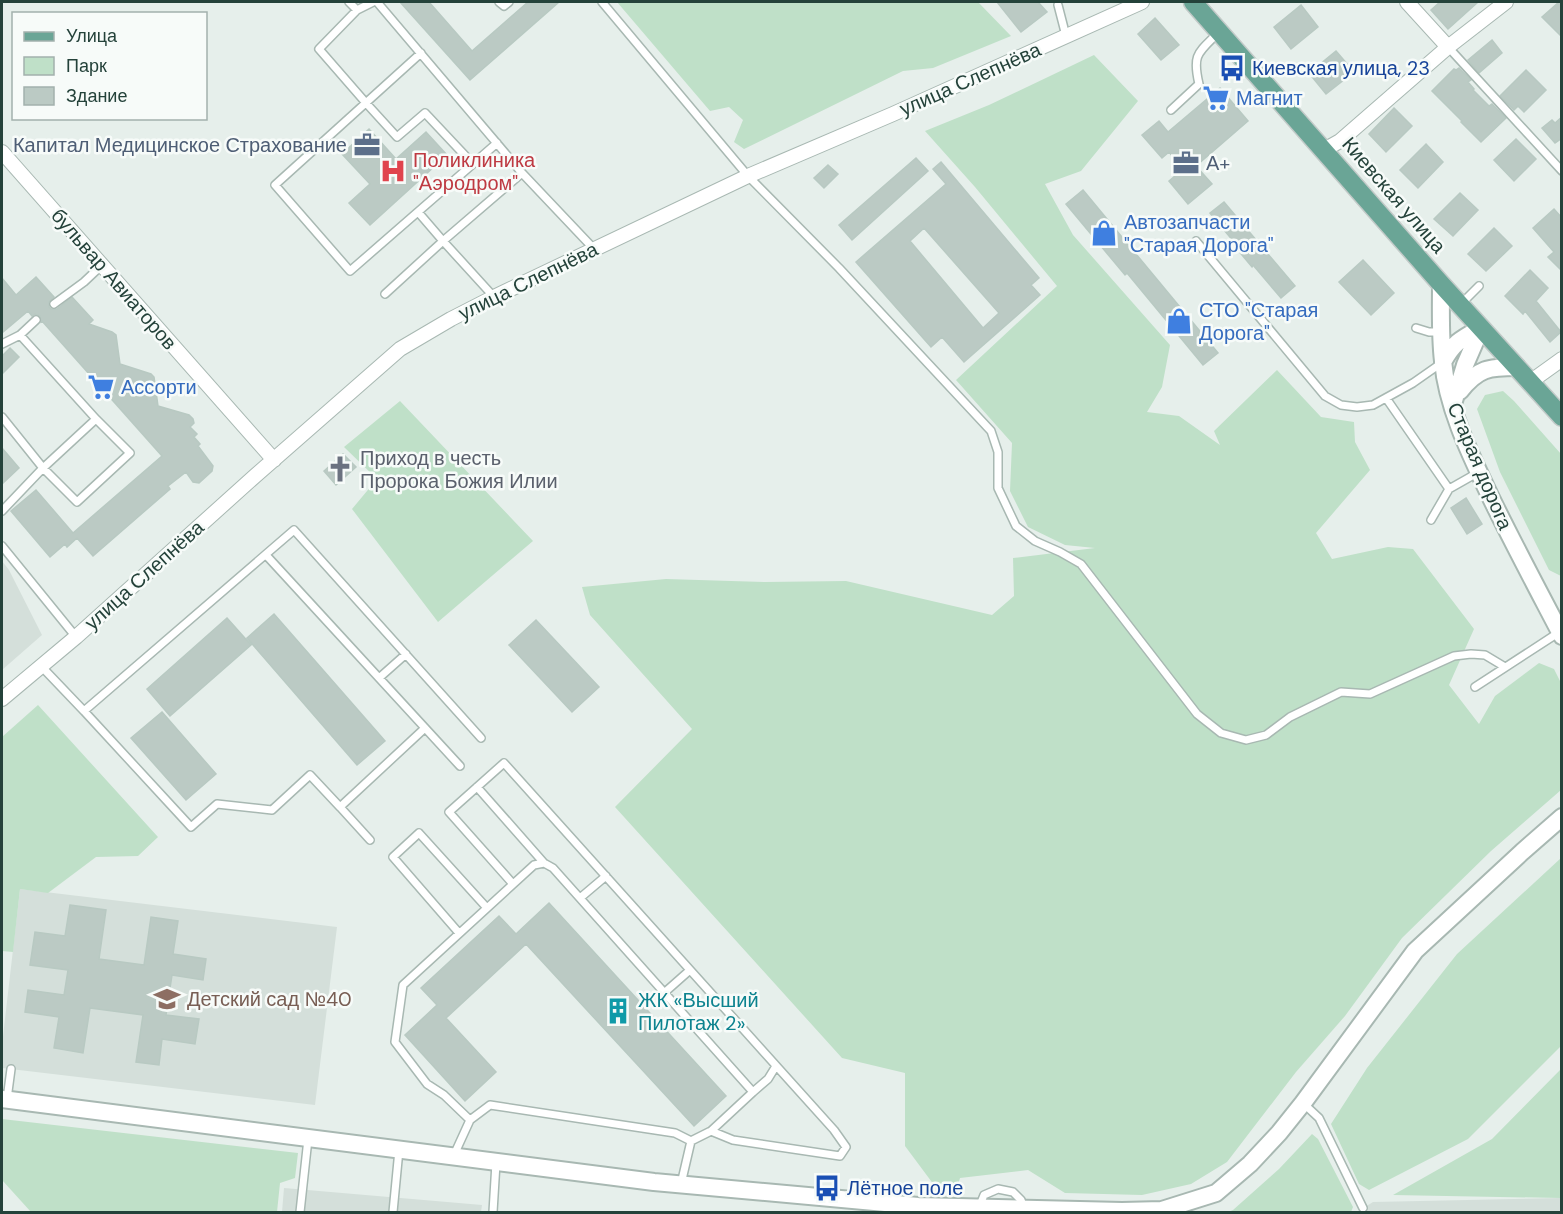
<svg xmlns="http://www.w3.org/2000/svg" width="1563" height="1214" font-family="'DM Sans',sans-serif">
	<style>
		.built { fill: #d4dfda }
		.green { fill: #bfe0c8 }
		.building { fill: #bbcac4; stroke: #b8c9c2; stroke-width: 1.5; fill-rule: evenodd }
		.lines { fill: none; stroke-linecap: round; stroke-linejoin: round }
		.service-casing { stroke: #a8b8b2; stroke-width: 10 }
		.minor-casing { stroke: #a8b8b2; stroke-width: 16 }
		.tertiary-casing { stroke: #a8b8b2; stroke-width: 20 }
		.primary-casing { stroke: #c2cac8; stroke-width: 21 }
		.service { stroke: #fff; stroke-width: 7 }
		.minor { stroke: #fff; stroke-width: 14 }
		.tertiary { stroke: #fff; stroke-width: 16 }
		.primary { stroke: #6aa596; stroke-width: 18 }
		.labels { text-anchor: middle; stroke-width: 5; stroke-linejoin: round; paint-order: stroke }
		.transit-label { font-size: 20px; fill: #164399; stroke: #f7fbf9; text-anchor: start }
		.street-label { font-size: 20px; fill: #24423a; stroke: #f7fbf9 }
		.shop-label { font-size: 20px; fill: #366cbe; stroke: #f7fbf9; text-anchor: start }
		.service-label { font-size: 20px; fill: #4e5e75; stroke: #f7fbf9; text-anchor: end }
		.health-label { font-size: 20px; fill: #be3a42; stroke: #f7fbf9; text-anchor: start }
		.worship-label { font-size: 20px; fill: #5b616d; stroke: #f7fbf9; text-anchor: start }
		.education-label { font-size: 20px; fill: #785e54; stroke: #f7fbf9; text-anchor: start }
		.culture-label { font-size: 20px; fill: #0d838f; stroke: #f7fbf9; text-anchor: start }
	</style>
	<rect width="100%" height="100%" fill="#e6efeb"/>
	<!-- built -->
	<path class="built" d="M2,561L9,570L42,635L2,670Z
		M20,889L337,927L315,1105L2,1068V1045Z
		M284,1188L482,1205L481,1212H282Z
		M1561,1198V1212H1357L1373,1202Z"/>
	<!-- green -->
	<path class="green" d="M617,2H978L1011,36L933,68L903,71L744,149L734,142L743,120L729,107L710,111Z
		M1094,55L1138,101L1081,171L1045,184L1073,235L1170,345L1162,387L1147,412L1179,416L1220,445L1214,431L1277,370L1321,417L1354,422L1355,442L1370,470L1316,533L1332,559L1388,547L1413,549L1474,629L1449,685L1479,724L1495,696L1539,663L1554,669L1561,683V790L1491,851L1402,938L1345,1016L1296,1072L1227,1162L1191,1184L1142,1195L1065,1193L1028,1170L960,1178L956,1191L937,1189L905,1146V1073L842,1058L615,807L692,729L590,615L582,587L666,579L765,582L846,581L992,615L1014,596L1013,558L1095,548L1065,545L1028,527L1010,491L1012,443L956,380L1057,286L975,187L925,131L989,105Z
		M1503,391L1514,401L1561,454V576L1549,570L1500,472L1477,409L1485,395Z
		M400,401L533,541L438,622L352,509L377,479L344,447Z
		M38,705L158,837L138,856L96,857L48,893L20,889L13,952L2,951V737Z
		M1561,858V1046L1468,1139L1369,1190L1359,1184L1331,1124L1367,1068L1457,954Z
		M1561,1069V1198L1393,1195L1492,1139Z
		M2,1119L298,1153L295,1178L280,1183L277,1212H31L2,1180Z
		M1312,1134L1318,1139L1353,1207L1351,1212H1228L1233,1210L1279,1169Z"/>
	<!-- building -->
	<path class="building" d="M400,2H429L472,51L528,2H559L470,80Z
		M997,2H1038L1047,12L1021,32Z
		M1440,2H1478L1448,29L1431,10Z
		M1559,2H1562V37L1542,17Z
		M1301,5L1318,27L1291,49L1274,27Z
		M1155,18L1179,45L1161,60L1138,34Z
		M1492,40L1502,53L1479,73L1468,60Z
		M1336,51L1354,72L1326,94L1309,73Z
		M1459,68L1471,80L1468,82L1474,89L1473,90L1489,106L1492,104L1506,118L1481,142L1461,122L1462,121L1432,91L1454,69L1456,70Z
		M1526,70L1546,90L1524,112L1518,106L1514,110L1500,96Z
		M1220,88L1248,121L1196,166L1212,184L1188,204L1169,181L1183,169L1169,152L1162,158L1142,135L1159,121L1168,132Z
		M1394,108L1412,126L1386,152L1369,134Z
		M1562,117V138L1555,143L1542,128L1552,120L1555,123Z
		M369,129L396,159L426,132L447,155L370,225L349,203L370,184L342,154Z
		M1516,139L1536,159L1514,181L1494,160Z
		M1426,144L1443,162L1418,188L1400,170Z
		M916,158L928,171L852,240L839,225Z
		M941,162L1039,278L1031,285L1040,295L964,362L942,337L931,347L856,262L946,184L933,169ZM924,228L999,313L983,328L910,241Z
		M828,165L838,174L824,188L814,178Z
		M1083,190L1218,353L1203,365L1127,273L1125,275L1066,204Z
		M1460,193L1478,210L1453,236L1434,219Z
		M1224,202L1295,286L1281,298L1253,265L1252,267L1237,249L1239,248L1210,213Z
		M1554,209L1562,218V271L1548,257L1554,252L1533,228Z
		M1494,228L1512,246L1486,271L1468,254Z
		M1363,260L1394,293L1371,315L1339,282Z
		M1530,270L1548,288L1536,301L1561,332L1550,342L1525,311L1523,314L1505,296Z
		M36,277L54,297L49,302V307L51,309H57L72,297L93,320L89,324L112,332L116,335L120,364L151,374L154,377L158,406L189,415L193,419L194,423L190,427L197,434L194,437L200,444L198,446L213,466L212,471L199,483L193,482L186,472L168,486L170,489L93,556L77,538L67,547L65,544L50,557L11,511L36,490L73,533L162,456L42,321L41,322L40,316L35,314L32,316L28,311L2,333V278L16,295Z
		M10,348L19,357L2,374V356Z
		M2,448L19,468L2,484Z
		M343,454L356,467L336,485L324,471Z
		M1466,498L1482,524L1467,534L1451,508Z
		M274,614L385,741L357,765L247,638Z
		M227,618L251,645L170,716L147,689Z
		M536,620L599,687L572,712L509,645Z
		M162,712L216,774L186,800L131,738Z
		M549,903L726,1096L694,1126L526,944L446,1018L496,1072L465,1101L405,1035L437,1005L421,988L499,916L516,934Z
		M70,905L106,910L99,959L144,965L151,917L178,921L173,954L206,959L203,980L172,975L166,1015L199,1019L195,1044L162,1039L159,1065L136,1062L143,1015L90,1008L83,1053L54,1048L59,1017L25,1012L28,990L64,995L68,970L30,965L35,932L65,936Z"/>
	<g class="lines">
		<!-- service casing -->
		<g class="service-casing">
			<path id="service" d="M349,2L357,10L373,2
				M377,2L522,173
				M499,2L504,6L509,2
				M602,2L748,176L839,268L991,431L998,452V488L1016,526L1035,541L1060,552L1081,564L1197,714L1221,733L1246,740L1266,735L1290,717L1341,692L1370,694L1454,656L1471,654L1485,655L1505,667
				M1058,5L1066,36
				M357,10L319,49L366,103L397,137L425,113L473,164
				M1448,47L1562,171
				M421,53L275,185L350,271L497,143
				M1171,110L1199,84C1192,54 1198,53 1219,32
				M418,212L443,241L522,173L594,249
				M1196,241L1325,396L1341,405L1357,407L1373,405L1413,383L1443,362
				M385,294L443,241L494,297
				M1462,303L1479,286
				M54,304L84,282L102,265
				M1416,328L1429,332H1439
				M20,335L36,320
				M2,344L20,335L96,419
				M1386,398L1449,489
				M2,417L43,468L77,502L130,453L96,419L43,468L2,511
				M1431,520L1449,489L1479,472
				M2,546L76,637
				M266,555L460,766
				M41,666L84,711L294,530L481,738
				M379,678L406,654
				M1475,687L1558,633
				M84,711L191,827L217,804L272,810L310,775L340,807L425,728
				M477,787L544,863
				M340,807L370,840
				M513,884L449,812L504,763L834,1130L846,1147L840,1156L733,1140L711,1131
				M580,898L606,876
				M459,933L393,857L419,833L487,908
				M664,993L690,970
				M753,1092L768,1079L776,1066
				M7,1099L11,1069
				M1304,1104L1319,1118L1363,1208
				M470,1120L444,1095L427,1084L395,1042L403,985L534,865L544,863L553,868L753,1092L711,1131L691,1141
				M454,1155L470,1120L490,1105L675,1133L691,1141L681,1184
				M980,1205L984,1195L998,1189L1013,1192L1021,1200L1024,1208
				M300,1212L308,1139
				M393,1212L399,1150
				M493,1212L496,1163"/>
		</g>
		<!-- minor casing -->
		<g class="minor-casing">
			<path id="minor" d="M1407,2L1448,47
				M1324,150L1340,141L1448,47L1506,2
				M2,152L274,460
				M1530,382L1562,359
				M2,699L76,637L255,476L400,349L451,319L494,297L748,176L893,114L1142,2"/>
		</g>
		<!-- tertiary casing -->
		<g class="tertiary-casing">
			<path id="tertiary" d="M1441,284C1441,309 1440,336 1443,361C1447,408 1471,456 1491,498C1514,545 1538,590 1562,636
				M1443,362C1454,342 1461,339 1481,328
				M1460,391C1478,368 1489,367 1517,367
				M1453,404L1465,365L1481,328
				M2,1099L654,1182L918,1206L1122,1211L1162,1210L1216,1193L1250,1164L1279,1133L1303,1103L1415,951L1522,852L1562,817"/>
		</g>
		<!-- primary casing -->
		<g class="primary-casing">
			<path id="primary" d="M1193,2L1441,284L1562,417"/>
		</g>
		<!-- service -->
		<use href="#service" class="service"/>
		<!-- minor -->
		<use href="#minor" class="minor"/>
		<!-- tertiary -->
		<use href="#tertiary" class="tertiary"/>
		<!-- primary -->
		<use href="#primary" class="primary"/>
	</g>
	<!-- icons -->
	<defs>
		<g id="bus-bare" transform="scale(2.07)"><path d="M-5-6H5V4H4V6H2V4H-2V6H-4V4H-5ZM-3.5-4V0h7V-4ZM-3.5 1.2v1.5H-2V1.2ZM2 1.2v1.5H3.5V1.2Z" fill="#1a4fb4" stroke="#f7fbf9" stroke-width="2.5" paint-order="stroke"/></g>
		<g id="supermarket-bare" transform="scale(2.07)"><path d="M-6-5.5h2.5l.6 2H6L4.5 2H-2.5L-4.4-4H-6ZM-1.5 3.2a1.3 1.3 0 1 0 .1 0ZM3 3.2a1.3 1.3 0 1 0 .1 0Z" fill="#3f7fe0" stroke="#f7fbf9" stroke-width="2.5" paint-order="stroke"/></g>
		<g id="office-bare" transform="scale(2.07)"><path d="M-6-3h4V-5.5h4V-3h4V5H-6ZM-1-4.5V-3h2v-1.5ZM-6 0V1H6V0Z" fill="#5c6f8a" stroke="#f7fbf9" stroke-width="2.5" paint-order="stroke"/></g>
		<g id="hospital-bare" transform="scale(2.07)"><path d="M-5-5h3v3.5h4V-5h3V5h-3V1.5h-4V5h-3Z" fill="#e0444e" stroke="#f7fbf9" stroke-width="2.5" paint-order="stroke"/></g>
		<g id="shop-bare" transform="scale(2.07)"><path d="M-5-2.5h2.3a2.7 3.5 0 0 1 5.4 0H5L5.5 6h-11ZM-1.5-2.5h3a1.5 2.3 0 0 0-3 0Z" fill="#3f7fe0" stroke="#f7fbf9" stroke-width="2.5" paint-order="stroke"/></g>
		<g id="church-bare" transform="scale(2.07)"><path d="M-1.2-6h2.4v3.5h3.3v2.4h-3.3V6h-2.4V-.1h-3.3v-2.4h3.3Z" fill="#6b7280" stroke="#f7fbf9" stroke-width="2.5" paint-order="stroke"/></g>
		<g id="school-bare" transform="scale(2.07)"><path d="M0-5L7-2L0 1L-7-2ZM-4 1L0 2.5L4 1V4Q0 6-4 4Z" fill="#8d6e63" stroke="#f7fbf9" stroke-width="2.5" paint-order="stroke"/></g>
		<g id="building-bare" transform="scale(2.07)"><path d="M-4-6H4V6H1V3H-1V6H-4ZM-2.5-4.3h1.7v1.8h-1.7ZM.8-4.3h1.7v1.8H.8ZM-2.5-1h1.7V.8h-1.7ZM.8-1h1.7V.8H.8Z" fill="#0f9aa8" stroke="#f7fbf9" stroke-width="2.5" paint-order="stroke"/></g>
	</defs>
	<g fill-rule="evenodd">
		<use href="#bus-bare" x="1232" y="68"/>
		<use href="#supermarket-bare" x="1216" y="98"/>
		<use href="#office-bare" x="367" y="145"/>
		<use href="#office-bare" x="1186" y="163"/>
		<use href="#hospital-bare" x="393" y="171"/>
		<use href="#shop-bare" x="1104" y="233"/>
		<use href="#shop-bare" x="1179" y="321"/>
		<use href="#supermarket-bare" x="101" y="387"/>
		<use href="#church-bare" x="340" y="469"/>
		<use href="#school-bare" x="167" y="999"/>
		<use href="#building-bare" x="618" y="1011"/>
		<use href="#bus-bare" x="827" y="1188"/>
	</g>
	<g class="labels">
		<!-- transit labels -->
		<g class="transit-label">
			<text x="1252" y="75">Киевская улица, 23</text>
			<text x="847" y="1195">Лётное поле</text>
		</g>
		<!-- street labels -->
		<g class="street-label">
			<text transform="translate(970 79) rotate(-24)" y="7">улица Слепнёва</text>
			<text transform="translate(1394 195) rotate(49)" y="7">Киевская улица</text>
			<text transform="translate(114 279) rotate(49)" y="7">бульвар Авиаторов</text>
			<text transform="translate(528 281) rotate(-26)" y="7">улица Слепнёва</text>
			<text transform="translate(1480 466) rotate(67)" y="7">Старая дорога</text>
			<text transform="translate(144 575) rotate(-42)" y="7">улица Слепнёва</text>
		</g>
		<!-- shop labels -->
		<g class="shop-label">
			<text x="1236" y="105">Магнит</text>
			<text x="1124" y="229">Автозапчасти<tspan x="1124" dy="23">"Старая Дорога"</tspan></text>
			<text x="1199" y="317">СТО "Старая<tspan x="1199" dy="23">Дорога"</tspan></text>
			<text x="121" y="394">Ассорти</text>
		</g>
		<!-- service labels -->
		<g class="service-label">
			<text x="347" y="152">Капитал Медицинское Страхование</text>
			<text x="1206" y="170" text-anchor="start">А+</text>
		</g>
		<!-- health labels -->
		<g class="health-label">
			<text x="413" y="167">Поликлиника<tspan x="413" dy="23">"Аэродром"</tspan></text>
		</g>
		<!-- worship labels -->
		<g class="worship-label">
			<text x="360" y="465">Приход в честь<tspan x="360" dy="23">Пророка Божия Илии</tspan></text>
		</g>
		<!-- education labels -->
		<g class="education-label">
			<text x="187" y="1006">Детский сад №40</text>
		</g>
		<!-- culture labels -->
		<g class="culture-label">
			<text x="638" y="1007">ЖК «Высший<tspan x="638" dy="23">Пилотаж 2»</tspan></text>
		</g>
	</g>
	<!-- border -->
	<rect width="1563" height="1214" fill="none" stroke="#24423a" stroke-width="6"/>
	<!-- legend -->
	<rect x="12" y="12" width="195" height="108" fill="#f7fbf9" stroke="#a3b1ad" stroke-width="1.5"/>
	<rect x="24" y="32" width="30" height="9" fill="#6aa596" stroke="#a3b1ad" stroke-width="1.5"/>
	<text x="66" y="42" font-size="18" fill="#24423a">Улица</text>
	<rect x="24" y="57" width="30" height="18" fill="#bfe0c8" stroke="#a3b1ad" stroke-width="1.5"/>
	<text x="66" y="72" font-size="18" fill="#24423a">Парк</text>
	<rect x="24" y="87" width="30" height="18" fill="#bbcac4" stroke="#a3b1ad" stroke-width="1.5"/>
	<text x="66" y="102" font-size="18" fill="#24423a">Здание</text>
</svg>
